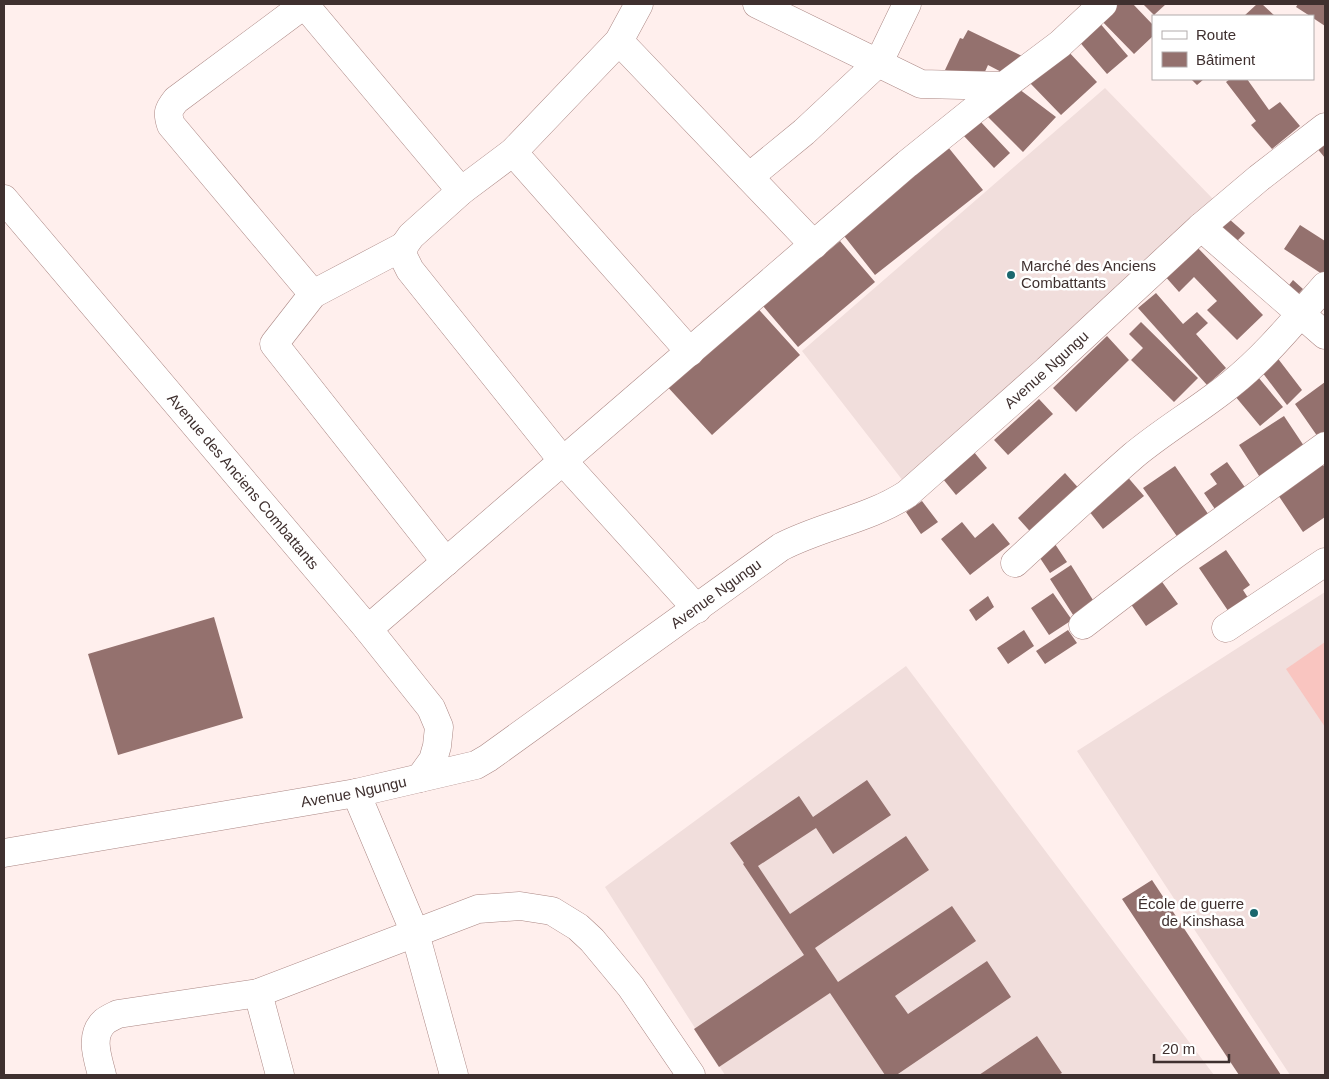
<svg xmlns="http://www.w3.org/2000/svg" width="1329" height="1079" font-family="Helvetica,sans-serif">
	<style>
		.built { fill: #f1dedc }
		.green { fill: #f9c5c0 }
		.building { fill: #94716e }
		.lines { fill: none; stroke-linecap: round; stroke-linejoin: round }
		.street-casing { stroke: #ab8784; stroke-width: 29 }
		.street { stroke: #fff; stroke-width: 28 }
		.poi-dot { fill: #1a676e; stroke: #fff; stroke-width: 2 }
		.labels { text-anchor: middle; stroke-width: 5; stroke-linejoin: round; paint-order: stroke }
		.poi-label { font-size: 15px; fill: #3f302f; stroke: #fff; text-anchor: start }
		.street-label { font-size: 15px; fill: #3f302f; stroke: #fff }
	</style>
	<rect width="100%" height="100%" fill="#ffefed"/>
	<!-- built -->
	<path class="built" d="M1105,88L1213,199L907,486L802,351Z
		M1325,592V1075H1290L1077,751Z
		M906,666L1214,1075H725L605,887Z"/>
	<!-- green -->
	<path class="green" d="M1325,642V727L1286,669Z"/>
	<!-- building -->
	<path class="building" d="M1110,4H1133L1153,25V36L1134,54L1097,16Z
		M1143,4H1166L1154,15Z
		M1257,4H1262L1275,16H1244Z
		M1298,4H1325V26L1313,18V16H1310L1296,7Z
		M1098,21L1128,56L1107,74L1077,39Z
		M968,30L1022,56L1011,77L988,65L979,85L945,70L960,38L963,39Z
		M1066,49L1097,82L1061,115L1030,83Z
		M1191,79H1204L1197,85Z
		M1230,79H1247L1269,110L1280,102L1300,126L1272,149L1251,125L1256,121L1226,82Z
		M1015,86L1056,117L1023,152L984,113Z
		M979,120L1010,153L994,168L963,135Z
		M1325,139V158L1316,147Z
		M948,147L983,190L875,275L841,232Z
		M1228,218L1245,233L1235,243L1286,289L1293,280L1303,289L1291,302L1214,234Z
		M1300,225L1325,241V276L1284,249Z
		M840,241L875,282L798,347L763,306Z
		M1195,245L1263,315L1237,340L1207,310L1217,301L1194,277L1179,292L1164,275Z
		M1156,293L1183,324L1197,312L1208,323L1196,334L1226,368L1207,385L1138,308Z
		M753,303L800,355L712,435L664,383Z
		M1141,322L1198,378L1174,402L1131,360L1143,348L1129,334Z
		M1107,336L1129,360L1076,412L1053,388Z
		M1276,356L1302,390L1287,405L1262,372Z
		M1258,377L1283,407L1260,426L1235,396Z
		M1325,382V436L1320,440L1295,404Z
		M1039,399L1053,414L1008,455L994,440Z
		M1284,416L1308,452L1263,482L1239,445Z
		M974,452L987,468L956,495L943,479Z
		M1319,458L1325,468V517L1303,532L1274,489Z
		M1227,462L1249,493L1219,515L1204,493L1217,484L1210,474Z
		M1175,466L1213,521L1181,542L1143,488Z
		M1065,473L1083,493L1036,538L1018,518Z
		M1125,474L1144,496L1103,529L1085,506Z
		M922,501L938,522L921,534L906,512Z
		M962,522L975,538L993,523L1010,544L970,575L941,539Z
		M1055,544L1067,562L1050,573L1038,555Z
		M1226,550L1250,585L1243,590L1254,607L1235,621L1199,568Z
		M1071,565L1098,608L1077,621L1050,579Z
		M1160,579L1178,604L1146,626L1128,600Z
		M1053,593L1072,620L1049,635L1031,608Z
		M988,596L994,607L976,621L969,610Z
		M214,617L243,718L118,755L88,654Z
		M1024,630L1034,646L1008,664L997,648Z
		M1068,630L1077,643L1045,664L1036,651Z
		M867,780L891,815L833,854L816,828L758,866L790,914L906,836L929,870L815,948L838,982L952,906L976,941L895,996L908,1014L987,961L1011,997L898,1074L899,1075H885L830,993L719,1067L694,1029L804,955L743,864L744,863L730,843L799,796L813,817Z
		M1152,880L1281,1075H1239L1122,899Z
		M1037,1036L1062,1073L1058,1075H979Z"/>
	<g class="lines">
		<!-- street casing -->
		<g class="street-casing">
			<g id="street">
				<path d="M304,4L461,191"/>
				<path d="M305,4L176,100C168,110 167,113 171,125L313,294"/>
				<path d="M639,4L619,41L513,152L461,191L411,236L404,246L403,256L410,270L563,461L697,609"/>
				<path d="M757,4L921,84L1004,86"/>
				<path d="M619,41L814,245"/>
				<path d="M513,152L690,352"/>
				<path d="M749,177L804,132L879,62L907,4"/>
				<path id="s1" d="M4,199L368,629L431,708L439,727L437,746L433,760L420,778"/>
				<path d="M1201,227L1325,335"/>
				<path d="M404,246L313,294L274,344L446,562"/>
				<path d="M1015,563C1054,527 1093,491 1133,456C1164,430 1199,410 1231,384C1266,356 1295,320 1325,286"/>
				<path d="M1083,625L1173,556L1325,446"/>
				<path d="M1226,628L1325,562"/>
				<path d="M368,629L907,164L1004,86L1060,44L1103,4"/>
				<path d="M356,793L415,933L454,1075"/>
				<path id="s2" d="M4,853L356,793L476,765L488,758L781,547C821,526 869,519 907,494L1047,370L1201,227L1259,178L1325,127"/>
				<path d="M258,993L280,1075"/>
				<path d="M102,1075C98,1059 89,1036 104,1022C107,1019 114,1016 118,1014L258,993L478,909L520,906L552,911L578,927L592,940L631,987L691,1075"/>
			</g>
		</g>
		<!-- street -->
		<use href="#street" class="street"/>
	</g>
	<!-- markers -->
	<g class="poi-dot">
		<circle cx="1011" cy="275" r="5"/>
		<circle cx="1254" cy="913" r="5"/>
	</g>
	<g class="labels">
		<!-- poi labels -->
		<g class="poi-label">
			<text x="1021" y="271">Marché des Anciens<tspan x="1021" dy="17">Combattants</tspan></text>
			<text x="1244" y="909" text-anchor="end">École de guerre<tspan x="1244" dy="17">de Kinshasa</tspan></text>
		</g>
		<!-- street labels -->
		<g class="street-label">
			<text dy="5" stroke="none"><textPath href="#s2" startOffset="1179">Avenue Ngungu</textPath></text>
			<text dy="5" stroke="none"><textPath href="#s1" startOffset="370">Avenue des Anciens Combattants</textPath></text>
			<text dy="5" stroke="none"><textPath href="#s2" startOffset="775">Avenue Ngungu</textPath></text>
			<text dy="5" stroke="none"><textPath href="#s2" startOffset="355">Avenue Ngungu</textPath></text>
		</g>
	</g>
	<!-- border -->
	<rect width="1329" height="1079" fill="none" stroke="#3f302f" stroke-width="10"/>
	<!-- legend -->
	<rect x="1152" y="15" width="162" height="65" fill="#ffffff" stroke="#b2acac"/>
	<rect x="1162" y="31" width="25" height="8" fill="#ffffff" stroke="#b2acac"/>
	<text x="1196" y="40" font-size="15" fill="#3f302f">Route</text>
	<rect x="1162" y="52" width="25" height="15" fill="#94716e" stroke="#b2acac"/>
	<text x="1196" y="65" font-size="15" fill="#3f302f">Bâtiment</text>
	<!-- scale -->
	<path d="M1154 1054v8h75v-8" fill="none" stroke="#3f302f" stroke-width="2.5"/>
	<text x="1162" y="1054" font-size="15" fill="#3f302f" stroke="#ffffff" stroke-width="4" paint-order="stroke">20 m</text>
</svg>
